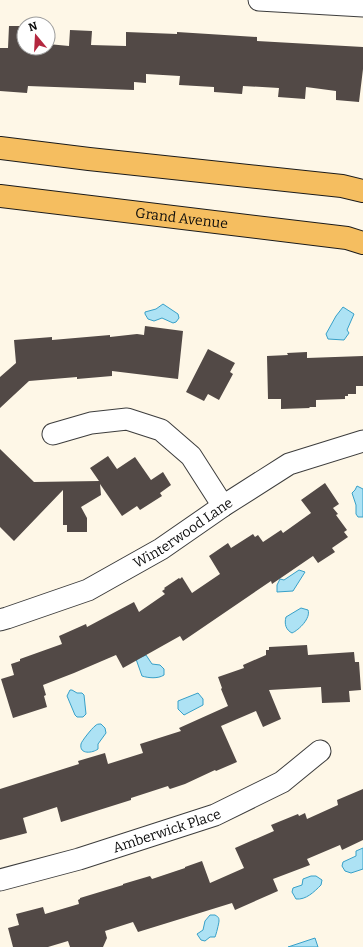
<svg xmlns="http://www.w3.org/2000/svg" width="363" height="947" font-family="Bitter,serif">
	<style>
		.water { fill: #ade2f4; stroke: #37a0c8 }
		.building { fill: #524946 }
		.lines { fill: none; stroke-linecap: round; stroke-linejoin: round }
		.minor-casing { stroke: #3d3d3d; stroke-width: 23 }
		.major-casing { stroke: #1b1b1b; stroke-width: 24 }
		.minor { stroke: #fff; stroke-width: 21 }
		.major { stroke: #f5be60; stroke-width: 22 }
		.labels { text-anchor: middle; stroke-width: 4; stroke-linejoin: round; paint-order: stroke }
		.street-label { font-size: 14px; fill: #0a0a0a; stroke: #fff }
	</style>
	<rect width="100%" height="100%" fill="#fef7e7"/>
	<!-- water -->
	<path class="water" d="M163,304L178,314L179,318L176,322L173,323L162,318L154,321L148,319L145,314V312L156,309Z
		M343,307L354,314L347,330L349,333L344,340L328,339L326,334L336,316Z
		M357,486L363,489V517H358L356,514V505L352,493L355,490Z
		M299,570L305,572L293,591L277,592V585L280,579L284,580Z
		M301,608L308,610C311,618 299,630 292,633C286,630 284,624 286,617Z
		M146,655L152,664L160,665L164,669V675C158,679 148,678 142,676L136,659Z
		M70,690H72L77,693H82L84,695L86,714L83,717H77L75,715L67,696Z
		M198,693L203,699V705L184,715L178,709V701Z
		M101,724L105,728L106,733L98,744V749C93,753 79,755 81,744C81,742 92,728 95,726C97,724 98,724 101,724Z
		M363,848V869L351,873L345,871L342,866L343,862L356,856V851Z
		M311,876H316L322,880L321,885C314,892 306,900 296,899L292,892L293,888L302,885L303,879Z
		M210,915H215C218,917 219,917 219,921C219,923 216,935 215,937H210L205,941L201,940L197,934L203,930L205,921Z
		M315,938L318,947H288Z"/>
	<!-- building -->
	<path class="building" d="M9,26H24V48H48V44L69,46L70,30L92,31L91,45L126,46V32L177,34V32L257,37V41L363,47V69L359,102L336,100V91L306,87L305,99L278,97L279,88L243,86L242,94L214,92V87L179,85L180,76L146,74V83L134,82V90L28,86L27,93L0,91V48H8Z
		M145,326L183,331L178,379L112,371V376L77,379V377L29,381L0,408V377L16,363L14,340L52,337V340L110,335V337L137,334L144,335Z
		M208,349L235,363L230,372L233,374L219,400L208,394L204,401L186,392Z
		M307,352V358L363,356V386H356V394H348V396H345V399L316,400V407H309L310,408L281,409V399H268L267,356L288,355L287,353Z
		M0,449L34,482L99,481L90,468L108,456L117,469L135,457L151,480L163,472L171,485L160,493L162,496L140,510L137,506L122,516L100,484L101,495L81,507L87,518V532H67V525H63V490L14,541L0,527Z
		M325,483L339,504L333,508L338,514L336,515L347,530L344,532L348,537L332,548L335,552L318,563L313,556L272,584L271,581L183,641L180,636L123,668L116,655L74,673L43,685L46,695L44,696L47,707L13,718L1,679L14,675L11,664L20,661V659L62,644L59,636L86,624L87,627L134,602L139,612L165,594L162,591L165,589L164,588L179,578L180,579L182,577L192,593L220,574L209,556L228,543L231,548L253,534L255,537L258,535L263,542L281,530L283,533L311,513L301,500Z
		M307,645L308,655L354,652L355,662H359L361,690L349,691L350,702L322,703L321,687L269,690L281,719L263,727L256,711L221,726L237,762L216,771L215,770L185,784L170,789L169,788L168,786L131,798V800L61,822L57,807L23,818L27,833L0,840V789L79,764L78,761L105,753L108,764L143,753L140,744L181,731L179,728L228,706L221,689L222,688L218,677L244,668L243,665L266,655V650H269V647Z
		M363,789V840L342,850L340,845L307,859L310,865L273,879L278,891L235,910L232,903L138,932L133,922L105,931L107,938L103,947H70L68,941L48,947H13L8,928L19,925L16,914L43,907L45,914L79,904L78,900L80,899V898L123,885V884L150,876L152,879L185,868V867L202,861L210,883L244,868L235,848L274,831L271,825L298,814L299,816L305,813L307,819L338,805L337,800Z"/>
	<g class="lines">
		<!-- minor casing -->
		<g class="minor-casing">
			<g id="minor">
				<path d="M259,0L363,6"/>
				<path d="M53,434L91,423L127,419L161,430L191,456L223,506"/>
				<path id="s1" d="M0,620L7,618L88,590L161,549L223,506L289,464L363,441"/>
				<path id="s2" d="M0,880L79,859L215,815L282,782L320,751"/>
			</g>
		</g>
		<!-- major casing -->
		<g class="major-casing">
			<g id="major">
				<path d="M0,148L89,159L342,186L363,191"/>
				<path id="s3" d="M0,196L347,238L363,243"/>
			</g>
		</g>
		<!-- minor -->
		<use href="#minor" class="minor"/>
		<!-- major -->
		<use href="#major" class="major"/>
	</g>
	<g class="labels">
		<!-- street labels -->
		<g class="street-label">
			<text dy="5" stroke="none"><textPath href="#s3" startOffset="183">Grand Avenue</textPath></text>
			<text dy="5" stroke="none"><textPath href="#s1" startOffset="204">Winterwood Lane</textPath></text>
			<text dy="5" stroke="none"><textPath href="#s2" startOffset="174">Amberwick Place</textPath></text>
		</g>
	</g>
	<!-- north arrow -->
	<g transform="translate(36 36) rotate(342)"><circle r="19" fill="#ffffff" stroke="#9d9d9d"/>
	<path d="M0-3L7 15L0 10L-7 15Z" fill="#b4273f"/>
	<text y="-6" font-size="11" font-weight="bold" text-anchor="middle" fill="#0a0a0a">N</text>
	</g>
</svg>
